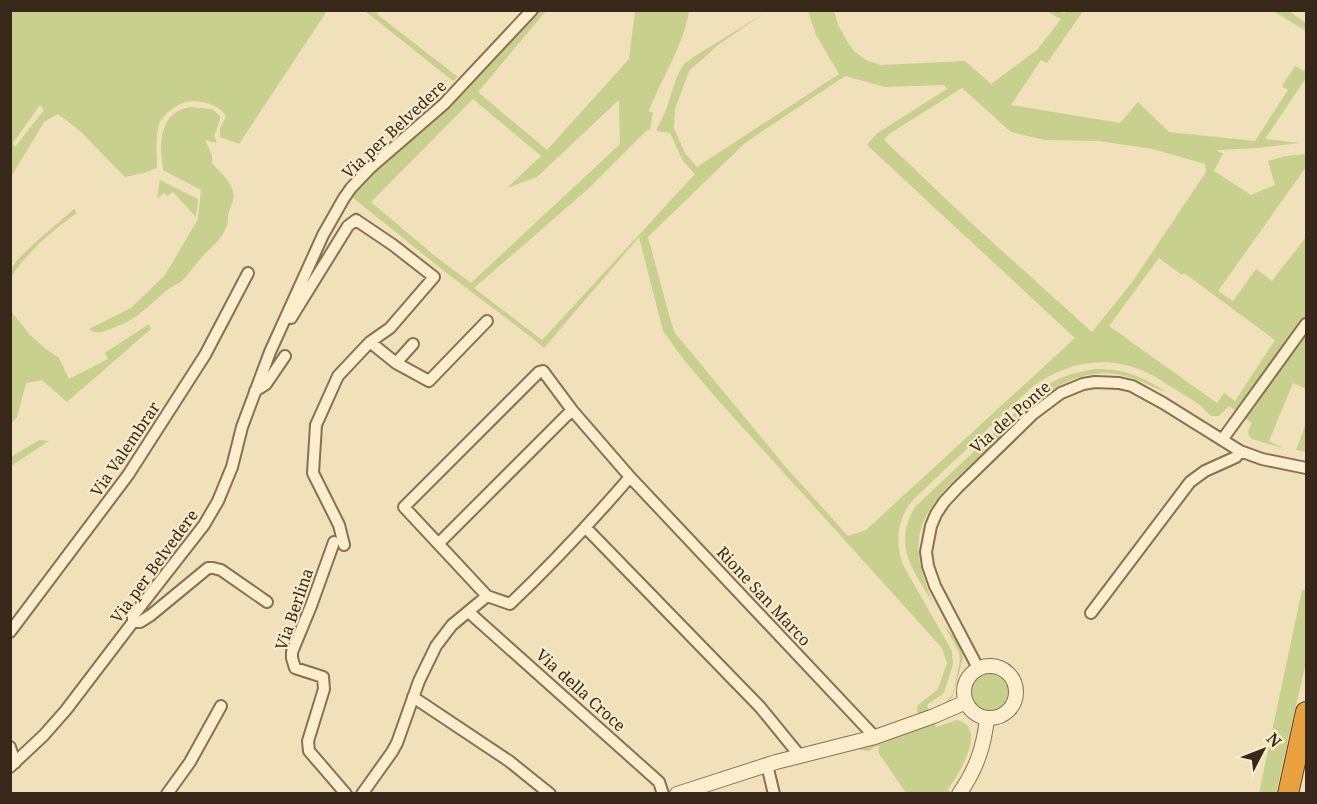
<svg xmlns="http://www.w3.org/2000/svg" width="1317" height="804" font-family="'Noto Serif',serif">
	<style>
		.green { fill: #c7d08d; fill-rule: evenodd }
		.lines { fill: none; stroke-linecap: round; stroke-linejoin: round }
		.minor-casing { stroke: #897053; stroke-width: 14 }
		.tertiary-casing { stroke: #897053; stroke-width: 16 }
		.motorway-casing { stroke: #563e28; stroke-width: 22 }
		.minor { stroke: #fceecd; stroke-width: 10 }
		.tertiary { stroke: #fceecd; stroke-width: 14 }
		.motorway { stroke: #eaa241; stroke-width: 20 }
		.labels { text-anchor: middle; stroke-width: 4.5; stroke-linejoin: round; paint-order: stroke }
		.street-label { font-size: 16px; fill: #372819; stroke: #f8ebca }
	</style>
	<rect width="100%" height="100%" fill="#f1e1ba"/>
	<!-- green -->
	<path class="green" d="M10,11L11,10L327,11L239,144L220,137V128L226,116C219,104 197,98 183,103C177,105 172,109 167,113C164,117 160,120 159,125C155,138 157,155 157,168L144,173L125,177L80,131L58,114L44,122L11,177ZM40,105L44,110L15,147L13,143Z
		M365,11H376L378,15L458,77L453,81Z
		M539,11H546L478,92L547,150L629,59L635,11H689C683,47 662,77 649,111L653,113L650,130H647L588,189L474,288L542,340L695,174L683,161L670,133L656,131L666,110L677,76L684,64L695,56L763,14L718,45L689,71L675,109L674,128L685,153L697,167L839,74L816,35L808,11H834L838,25L850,46L856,53L866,60L881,65L965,61L991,84L1037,50L1061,19L1046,11H1059L1064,13L1068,11H1083L1047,63L1041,60L1011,105L1120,123L1138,102L1169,132L1255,141L1288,90L1282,86L1295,66L1304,71L1306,67V78L1265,139L1300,143L1258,148L1218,150V152L1223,153L1214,171L1251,195L1275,185L1268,161L1286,156L1306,154V167L1218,291L1233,301L1256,269L1272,281L1306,237V315L1235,410L1229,406L1219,416H1211C1207,413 1204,409 1201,406C1192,399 1182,394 1173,388C1163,382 1152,374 1141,370C1103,354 1062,364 1031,388L913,500C897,518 895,543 903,565L952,651L953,664L944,693L927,705L929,711L918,716L917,706L938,689L947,663L942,648L718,400L684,360L663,331L639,237L544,348L531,337L444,271L352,197L371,174L441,113ZM845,76L885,87L944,85L947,89L876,134L867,145L1075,338L866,530L848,536L784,465L675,333L671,322L648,237L745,143ZM962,88L1011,132L1044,140L1099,141L1153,149L1205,164L1206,172L1133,281L1092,332L969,221L884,140L889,134ZM473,99L541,156L507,188L537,177L619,100L620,144L471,283L435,256L371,202ZM1159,258L1182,275L1184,273L1275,340L1235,401L1224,393L1217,403L1109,326Z
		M1273,11H1289L1306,23V31Z
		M191,107L212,109L220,116V120L214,136L217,143L205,140L212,155V163C219,172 231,180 233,192C235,200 230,207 228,215C228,219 228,224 226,228C221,240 211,247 203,256C195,264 190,273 182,281C177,285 171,286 167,290C148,306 138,319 115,327C105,331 98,336 89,329L131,308L165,275L198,219L201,190L163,170C159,144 159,111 191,107Z
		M160,180L198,199L196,217L173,192L167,196L164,193L157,199Z
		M74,209L77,213C52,231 27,252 11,277V269L18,259L38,240Z
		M11,311L30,335L47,350L59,358L69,379L108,359L105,353L149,324L151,329L67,402L42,380L26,383L17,417L11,424Z
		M1306,334V389L1293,383L1269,441L1282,448L1252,439C1246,435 1248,429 1252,423L1245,418Z
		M1095,369C1124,369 1142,376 1166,392C1151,387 1137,378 1121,375C1092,369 1063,380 1041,398C1022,416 1003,434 984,452C959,477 924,501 919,539C916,560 925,581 932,601C912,569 893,545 915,507L1040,389C1059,377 1072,373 1095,369Z
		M1306,423V452L1296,450Z
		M39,440L49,441L11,466V457Z
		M1302,590H1306V662L1276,793H1259Z
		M944,625L959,643L963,658L953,696L945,706L936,709L944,704L953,694L960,660L959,652Z
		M969 692a20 20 0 1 1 40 0a20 20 0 1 1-40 0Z
		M957,720C989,727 958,776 948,789L950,792L949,793H906L878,752L879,746L875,747L869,751L860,750L857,747L934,722L936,727Z"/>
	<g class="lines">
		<!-- minor casing -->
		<g class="minor-casing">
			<path id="minor" d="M291,318L348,226L356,220L393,245L434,277L390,328L370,342L396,363L413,344
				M396,363L429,381L487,321
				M255,391L266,384L285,356
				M1222,440L1306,324
				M630,477C592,521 552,564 510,604L487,596L404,507L539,372L543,371L572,410L630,477L875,737
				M585,527L760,707L800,756
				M334,542L311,606L292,652V658L295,668L323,677L324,689L308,741L309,751L346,794
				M439,543L572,410
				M344,545L339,525L313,473L316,425L338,376L370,342
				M1091,613L1190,482L1205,471L1236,457L1240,451
				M472,615L659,782L663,794
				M133,622H140L151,615L208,568H213L221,570L267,602
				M10,632L128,475L205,355L248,273
				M978,668L935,586L928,566L926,552L931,526L936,514L944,502L957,488L1033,414L1061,393L1083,384L1095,382L1119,383L1132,386L1163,403L1240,451L1262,459L1306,468
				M413,697L509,761L550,794
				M10,747L15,763
				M767,765L774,794
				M10,767L44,735L66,710L133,622V616L204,525L218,501L232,467L242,427L270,352L323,235L344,198L351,188L370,168L444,104L532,10
				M167,794L190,762L221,706
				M362,794L392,752L397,743L419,681L436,646L452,625L487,596"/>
		</g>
		<!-- tertiary casing -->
		<g class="tertiary-casing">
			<path id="tertiary" d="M964 692a26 26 0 1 1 52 0a26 26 0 1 1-52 0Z
				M677,794L776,762L875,737L934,716L966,702
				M959,794C976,770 984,747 987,718"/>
		</g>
		<!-- motorway casing -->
		<g class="motorway-casing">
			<path id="motorway" d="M1288,794L1306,712"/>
		</g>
		<!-- minor -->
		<use href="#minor" class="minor"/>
		<!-- tertiary -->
		<use href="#tertiary" class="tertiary"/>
		<!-- motorway -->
		<use href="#motorway" class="motorway"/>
	</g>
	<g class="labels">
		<!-- street labels -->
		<g class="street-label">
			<text transform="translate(394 129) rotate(-43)" y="6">Via per Belvedere</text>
			<text transform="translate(1010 417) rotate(-41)" y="6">Via del Ponte</text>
			<text transform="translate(125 449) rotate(-56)" y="6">Via Valembrar</text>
			<text transform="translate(154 566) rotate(-54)" y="6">Via per Belvedere</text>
			<text transform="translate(764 596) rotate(47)" y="6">Rione San Marco</text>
			<text transform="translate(294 609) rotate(-71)" y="6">Via Berlina</text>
			<text transform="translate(581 690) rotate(42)" y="6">Via della Croce</text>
		</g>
	</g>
	<!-- border -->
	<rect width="1317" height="804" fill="none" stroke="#372819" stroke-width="24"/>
	<!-- north arrow -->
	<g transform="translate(1263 750) rotate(48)" stroke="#f8ebca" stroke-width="4.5" paint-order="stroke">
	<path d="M0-4.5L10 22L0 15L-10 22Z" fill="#372819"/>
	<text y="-9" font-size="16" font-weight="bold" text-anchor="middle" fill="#372819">N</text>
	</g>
</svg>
